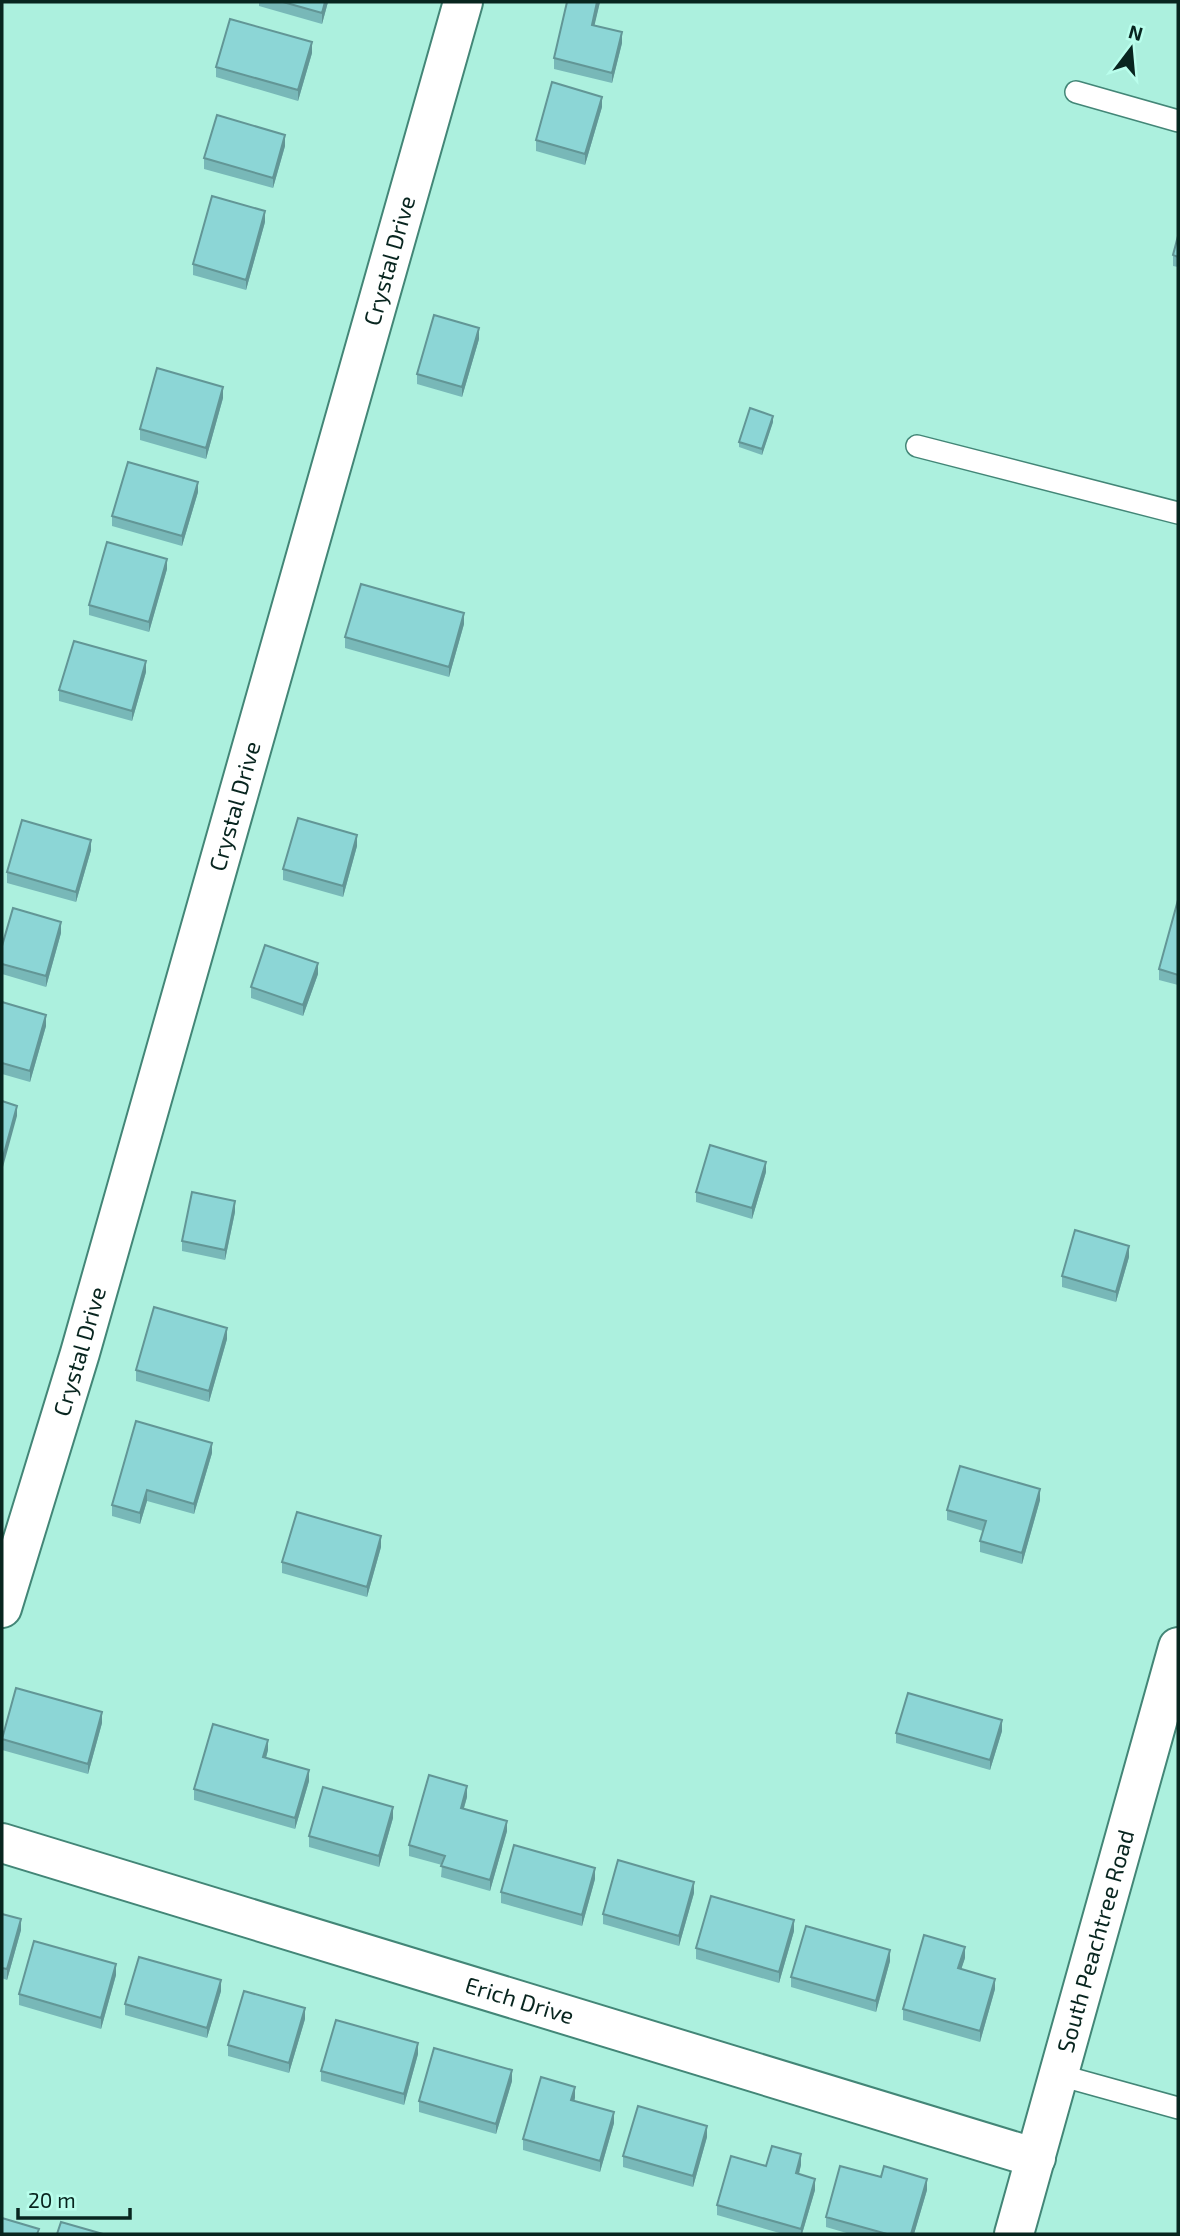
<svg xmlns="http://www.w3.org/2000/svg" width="1180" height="2236" font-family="'Exo 2',sans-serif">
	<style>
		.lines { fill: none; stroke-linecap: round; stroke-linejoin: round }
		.service-casing { stroke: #438677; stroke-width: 24 }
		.minor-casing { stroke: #438677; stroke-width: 42 }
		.secondary-casing { stroke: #438677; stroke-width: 42 }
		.service { stroke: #fff; stroke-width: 21 }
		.minor { stroke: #fff; stroke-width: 38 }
		.secondary { stroke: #fff; stroke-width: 38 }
		.wall { fill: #78b8b8 }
		.shaded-wall { fill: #629696 }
		.building { fill: #8cd6d6; stroke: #629696; stroke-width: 2 }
		.labels { text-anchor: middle; stroke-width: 5; stroke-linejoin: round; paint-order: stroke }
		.street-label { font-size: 23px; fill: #08251f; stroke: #b9feec }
	</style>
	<rect width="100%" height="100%" fill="#acf0de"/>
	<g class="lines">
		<!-- service casing -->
		<g class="service-casing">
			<path id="service" d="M1076,92L1178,121
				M917,446L1178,513
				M1059,2075L1178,2108"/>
		</g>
		<!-- minor casing -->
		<g class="minor-casing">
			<g id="minor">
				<path id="s1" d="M2,1608L80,1353L463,2"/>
				<path id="s2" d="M2,1843L1036,2158"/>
			</g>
		</g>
		<!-- secondary casing -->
		<g class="secondary-casing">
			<g id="secondary">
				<path id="s3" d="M1014,2234L1178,1647"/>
			</g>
		</g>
		<!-- service -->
		<use href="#service" class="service"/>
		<!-- minor -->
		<use href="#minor" class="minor"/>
		<!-- secondary -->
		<use href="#secondary" class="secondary"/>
	</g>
	<!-- wall -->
	<path class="wall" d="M259,2H328L322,24L259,6Z
		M600,2L594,25L622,43L612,83L554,69V58Z
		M312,53L298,101L216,77V67Z
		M602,107L585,165L536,151V140Z
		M285,146L273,188L204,169V158Z
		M265,222L246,290L193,275V264Z
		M1178,236V267L1173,266V255Z
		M479,339L462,397L417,384V374Z
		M223,398L206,459L140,440V429Z
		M773,422L762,455L739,447V442Z
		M198,492L182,546L112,526V516Z
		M167,569L149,632L89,615V605Z
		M464,624L449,677L345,648V637Z
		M146,672L132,721L59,701V690Z
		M357,846L343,897L283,880V869Z
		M91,850L76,902L7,883V872Z
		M1178,900V985L1159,980V969Z
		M61,933L46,987L2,974V946Z
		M318,974L303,1016L251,998V987Z
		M2,1002L46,1026L30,1082L2,1074Z
		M766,1172L752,1219L696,1202V1192Z
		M235,1212L225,1260L182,1251V1241Z
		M1129,1257L1116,1302L1062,1287V1276Z
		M227,1339L209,1402L136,1381V1370Z
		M212,1453L194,1514L147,1501L140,1524L112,1516V1505Z
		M1040,1500L1022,1564L980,1552V1541L983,1531L947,1520V1510Z
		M381,1547L367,1597L282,1573V1562Z
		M102,1723L88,1774L2,1750V1739Z
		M1002,1731L990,1770L896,1743V1733Z
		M268,1750L266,1758L309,1781L295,1829L194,1800V1789Z
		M467,1797L464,1808L507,1831L490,1891L441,1877L442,1865L409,1856V1845Z
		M393,1818L379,1867L309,1847V1836Z
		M595,1879L582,1926L501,1903V1892Z
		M694,1893L679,1946L603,1924V1914Z
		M2,1914L21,1930L7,1980L2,1978Z
		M794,1931L779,1983L696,1959V1948Z
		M965,1958L961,1969L995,1989L980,2042L903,2020V2009Z
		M890,1961L876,2012L791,1987V1977Z
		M116,1975L101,2029L19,2005V1994Z
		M221,1991L207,2038L125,2015V2004Z
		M305,2019L289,2073L228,2056V2045Z
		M418,2054L404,2105L321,2081V2071Z
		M512,2081L496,2134L419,2112V2101Z
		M575,2098L574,2101L614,2123L600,2172L523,2150V2139Z
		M707,2137L693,2187L623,2167V2156Z
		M801,2165L799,2174L815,2190L802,2234H783L717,2215V2205L766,2166Z
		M927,2190L914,2234H850L826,2227V2217Z"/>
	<!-- shaded-wall -->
	<path class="shaded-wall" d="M325,2H328L322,24V13Z
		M597,2H600L592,36V25Z
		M622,32V43L612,83V73Z
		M312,42V53L298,101V90Z
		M602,97V107L585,165V154Z
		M285,135V146L273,188V178Z
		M265,211V222L246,290V280Z
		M479,328V339L462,397V387Z
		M223,387V398L206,459V448Z
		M773,416V422L762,455V449Z
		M198,482V492L182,546V536Z
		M167,559V569L149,632V622Z
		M464,613V624L449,677V667Z
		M146,661V672L132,721V711Z
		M357,835V846L343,897V886Z
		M91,840V850L76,902V892Z
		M61,922V933L46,987V976Z
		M318,963V974L303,1016V1005Z
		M46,1015V1026L30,1082V1071Z
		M17,1106V1116L3,1167V1157Z
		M766,1162V1172L752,1219V1208Z
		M235,1201V1212L225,1260V1250Z
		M1129,1246V1257L1116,1302V1292Z
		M227,1328V1339L209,1402V1391Z
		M212,1443V1453L194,1514V1504Z
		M1040,1489V1500L1022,1564V1553Z
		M147,1490V1501L140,1524V1513Z
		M381,1536V1547L367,1597V1587Z
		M102,1712V1723L88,1774V1764Z
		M1002,1720V1731L990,1770V1760Z
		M268,1740V1750L263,1768V1757Z
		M309,1770V1781L295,1829V1818Z
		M467,1786V1797L461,1818V1808Z
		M393,1807V1818L379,1867V1856Z
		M507,1821V1831L490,1891V1880Z
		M595,1868V1879L582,1926V1915Z
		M694,1882V1893L679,1946V1936Z
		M21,1919V1930L7,1980V1969Z
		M794,1920V1931L779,1983V1972Z
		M965,1947V1958L958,1979V1968Z
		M890,1950V1961L876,2012V2001Z
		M116,1964V1975L101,2029V2018Z
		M995,1979V1989L980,2042V2031Z
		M221,1980V1991L207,2038V2028Z
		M305,2008V2019L289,2073V2063Z
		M418,2043V2054L404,2105V2094Z
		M512,2070V2081L496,2134V2124Z
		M575,2087V2098L571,2111V2100Z
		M614,2112V2123L600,2172V2161Z
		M707,2126V2137L693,2187V2176Z
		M801,2154V2165L796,2184V2173Z
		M815,2179V2190L802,2234H801V2229Z
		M927,2179V2190L914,2234H911Z"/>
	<!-- building -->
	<path class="building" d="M283,2H325L322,13Z
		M567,2H597L592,25L622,32L612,73L554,58Z
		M230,19L312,42L298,90L216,67Z
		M552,82L602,97L585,154L536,140Z
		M217,115L285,135L273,178L204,158Z
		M212,196L265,211L246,280L193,264Z
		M1178,236V257L1173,255Z
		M434,315L479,328L462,387L417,374Z
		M157,368L223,387L206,448L140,429Z
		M750,408L773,416L762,449L739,442Z
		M128,462L198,482L182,536L112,516Z
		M107,542L167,559L149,622L89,605Z
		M361,584L464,613L449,667L345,637Z
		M74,641L146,661L132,711L59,690Z
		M298,818L357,835L343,886L283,869Z
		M22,820L91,840L76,892L7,872Z
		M1178,900V975L1159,969Z
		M13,908L61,922L46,976L2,964V946Z
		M265,945L318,963L303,1005L251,987Z
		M2,1002L46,1015L30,1071L2,1063Z
		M2,1101L17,1106L3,1157L2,1156Z
		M710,1145L766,1162L752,1208L696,1192Z
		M192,1192L235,1201L225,1250L182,1241Z
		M1075,1230L1129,1246L1116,1292L1062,1276Z
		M154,1307L227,1328L209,1391L136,1370Z
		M136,1421L212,1443L194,1504L147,1490L140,1513L112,1505Z
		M960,1466L1040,1489L1022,1553L980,1541L986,1521L947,1510Z
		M297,1512L381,1536L367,1587L282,1562Z
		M16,1688L102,1712L88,1764L2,1739Z
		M908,1693L1002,1720L990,1760L896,1733Z
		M213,1724L268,1740L263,1757L309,1770L295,1818L194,1789Z
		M429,1775L467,1786L461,1808L507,1821L490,1880L441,1866L445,1856L409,1845Z
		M323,1787L393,1807L379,1856L309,1836Z
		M514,1845L595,1868L582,1915L501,1892Z
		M618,1860L694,1882L679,1936L603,1914Z
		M711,1896L794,1920L779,1972L696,1948Z
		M2,1914L21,1919L7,1969L2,1968Z
		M806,1926L890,1950L876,2001L791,1977Z
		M924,1935L965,1947L958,1968L995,1979L980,2031L903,2009Z
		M34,1941L116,1964L101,2018L19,1994Z
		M139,1957L221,1980L207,2028L125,2004Z
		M244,1991L305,2008L289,2063L228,2045Z
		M336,2020L418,2043L404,2094L321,2071Z
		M434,2048L512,2070L496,2124L419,2101Z
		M541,2077L575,2087L571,2100L614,2112L600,2161L523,2139Z
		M638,2106L707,2126L693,2176L623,2156Z
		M772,2146L801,2154L796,2173L815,2179L801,2229L717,2205L731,2156L766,2166Z
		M840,2166L881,2177L884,2166L927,2179L911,2234H887L826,2217Z
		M2,2218L39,2229L37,2234H2Z
		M61,2222L103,2234H57Z"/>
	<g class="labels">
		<!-- street labels -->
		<g class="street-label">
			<text dy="8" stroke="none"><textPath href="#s1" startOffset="1402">Crystal Drive</textPath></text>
			<text dy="8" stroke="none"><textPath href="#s1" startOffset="835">Crystal Drive</textPath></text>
			<text dy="8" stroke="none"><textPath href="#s1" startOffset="268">Crystal Drive</textPath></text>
			<text dy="8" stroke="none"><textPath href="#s3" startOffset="304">South Peachtree Road</textPath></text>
			<text dy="8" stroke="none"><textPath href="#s2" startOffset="541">Erich Drive</textPath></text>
		</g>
	</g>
	<!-- border -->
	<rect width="1180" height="2236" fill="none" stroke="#08251f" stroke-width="7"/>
	<!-- north arrow -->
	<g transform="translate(1131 49) rotate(16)" stroke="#b9feec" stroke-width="5" paint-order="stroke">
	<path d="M0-5L12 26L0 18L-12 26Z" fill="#08251f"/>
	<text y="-10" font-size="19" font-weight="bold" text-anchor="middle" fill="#08251f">N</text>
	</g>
	<!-- scale -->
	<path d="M18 2208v10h112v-10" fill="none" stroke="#08251f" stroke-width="3.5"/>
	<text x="28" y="2208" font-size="21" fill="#08251f" stroke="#b9feec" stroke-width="5" paint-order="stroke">20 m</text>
</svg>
